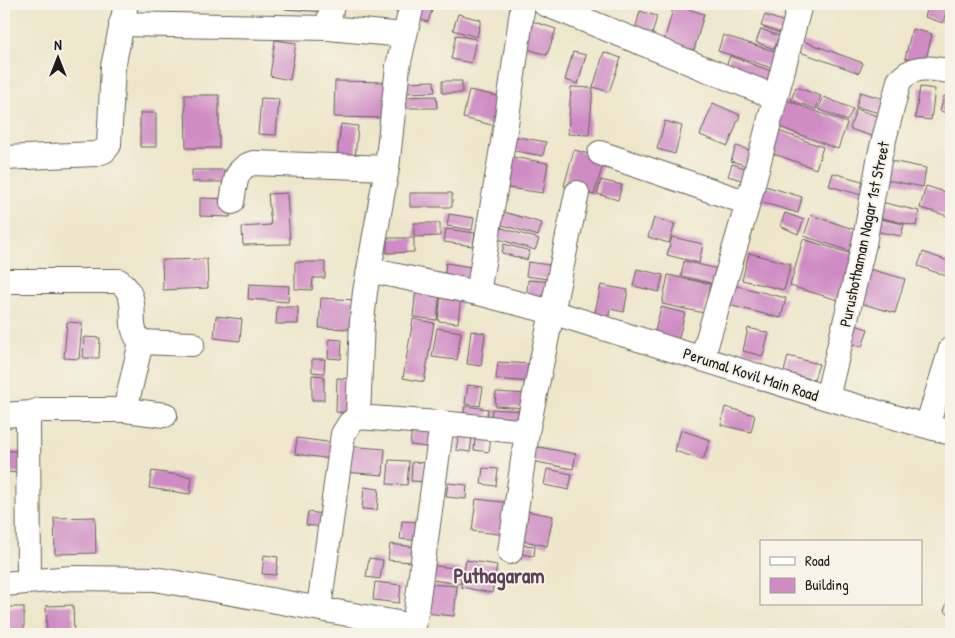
<svg xmlns="http://www.w3.org/2000/svg" width="955" height="638" font-family="'Patrick Hand',sans-serif">
	<style>
		.building { fill: #cf8cc4 }
		.lines { fill: none; stroke-linecap: round; stroke-linejoin: round }
		.minor-casing { stroke: #656359; stroke-width: 26 }
		.minor { stroke: #fff; stroke-width: 24 }
		.labels { text-anchor: middle; stroke-width: 4; stroke-linejoin: round; paint-order: stroke }
		.street-label { font-size: 16px; fill: #1c1c1c; stroke: #f7f3e8 }
		.district-label { font-size: 21px; font-weight: bold; fill: #5b4357; stroke: #f7f3e8 }
	</style>
	<rect width="100%" height="100%" fill="#f7f3e8"/>
	<filter id="ink" filterUnits="userSpaceOnUse"><feTurbulence type="fractalNoise" baseFrequency=".02" numOctaves="2"/><feDisplacementMap in="SourceGraphic" scale="10" xChannelSelector="R" yChannelSelector="G"/><feConvolveMatrix kernelMatrix="1 2 1 2 8 2 1 2 1" color-interpolation-filters="sRGB"/></filter>
	<filter id="wash" filterUnits="userSpaceOnUse"><feTurbulence type="fractalNoise" baseFrequency=".0096" numOctaves="4" result="noise"/><feDisplacementMap in="SourceGraphic" scale="20" xChannelSelector="R" yChannelSelector="G"/><feGaussianBlur stdDeviation="1.12" result="paint"/><feColorMatrix in="noise" values="0 0 0 0 0 0 0 0 0 0 0 0 0 0 0 0 0 1.4 0 .05"/><feComposite in="paint" operator="in"/></filter>
	<g filter="url(#wash)">
		<rect width="100%" height="100%" fill="#ede6ca"/>
		<g id="blocks">
			<!-- building -->
			<path class="building" d="M286,4H325L324,12L285,9Z
				M387,4H408L406,14L386,9Z
				M415,4H434L428,22L411,17Z
				M929,4H949L943,23L925,17Z
				M674,5L704,14L694,50L664,42Z
				M640,11L657,16L652,35L635,30Z
				M458,14L481,20L477,37L453,30Z
				M765,15L790,24L786,35L761,26Z
				M529,20L556,29L547,55L521,47Z
				M761,29L779,36L774,49L756,42Z
				M912,29L932,34L925,63L905,58Z
				M456,35L476,39L471,63L451,59Z
				M723,35L777,52L772,68L718,51Z
				M275,40L296,43L290,80L270,76Z
				M803,41L863,63L859,73L800,52Z
				M573,52L586,55L578,84L565,80Z
				M604,52L621,58L609,92L593,87Z
				M730,56L771,71L766,84L725,69Z
				M335,81L387,82L386,118L334,117Z
				M434,81L435,92L403,93V82Z
				M442,81H462V93H442Z
				M571,87L593,88L589,135L568,134Z
				M796,87L821,96L816,109L791,100Z
				M920,87L935,89L931,120L915,118Z
				M469,90L507,98L500,127L463,118Z
				M860,92L887,100L884,114L856,107Z
				M185,95H219V148H186Z
				M436,96L437,108H400V97Z
				M944,96L951,98V114L940,111Z
				M824,97L853,109L847,121L818,109Z
				M261,98L279,99L276,135L258,134Z
				M786,100L847,123L838,149L777,126Z
				M713,103L740,115L728,146L700,135Z
				M856,109L884,118L878,138L850,129Z
				M140,113H156V147H140Z
				M665,121L682,126L675,154L657,149Z
				M341,124L358,126L355,158L337,156Z
				M776,130L823,147L816,169L769,152Z
				M507,135L546,142L543,156L504,149Z
				M736,146L756,152L751,167L731,161Z
				M574,150L605,158L594,195L564,186Z
				M512,157L548,163L543,193L508,188Z
				M886,160L926,168L923,187L882,179Z
				M732,164L751,170L748,182L728,176Z
				M192,170H224L225,182H192Z
				M833,173L869,183L865,196L829,186Z
				M601,180L622,185L618,200L597,194Z
				M762,185L802,197L798,213L757,201Z
				M926,186L951,194L948,216L920,208Z
				M287,193L290,244L243,245L242,227L271,225L268,194Z
				M410,193H452V207H410Z
				M200,198L231,199L230,217L200,216Z
				M881,202L919,211L916,226L878,217Z
				M504,212L542,223L538,236L500,224Z
				M785,213L804,220L798,234L780,226Z
				M449,214L474,218L472,230L447,226Z
				M811,215L859,231L852,252L804,236Z
				M654,218L675,224L669,243L648,237Z
				M876,218L904,224L901,236L874,231Z
				M414,223H440V236L414,237Z
				M502,228L539,239L535,250L498,239Z
				M446,229L475,233L473,246L444,242Z
				M672,237L703,244L699,263L667,255Z
				M387,238H414V252L387,253Z
				M803,239L859,256L845,302L790,286Z
				M504,244L530,251L527,260L502,253Z
				M923,252L951,262L949,277L918,266Z
				M749,253L791,264L784,290L742,280Z
				M207,259L208,288L163,290L162,260Z
				M684,261L718,269L714,284L681,276Z
				M295,262H325V278H313L312,290L295,289Z
				M528,262L556,266L554,280L526,276Z
				M446,263L471,267L469,283L444,279Z
				M862,267L905,279L895,313L852,301Z
				M637,269L663,275L659,292L633,286Z
				M668,275L710,284L704,313L662,304Z
				M528,280L552,282L550,304L526,302Z
				M249,284L289,286L288,302L248,299Z
				M601,285L628,290L624,312L610,309L608,320L594,317Z
				M733,285L786,298L781,318L728,305Z
				M416,288L440,291L437,320L413,317Z
				M441,295L461,297L458,323L438,321Z
				M321,298L355,300L354,329L319,328Z
				M277,307H298V324H276Z
				M661,307L685,313L677,345L653,339Z
				M216,316L242,319L240,341L214,338Z
				M413,319L434,323L424,382L403,378Z
				M67,322L82,323L79,359L64,358Z
				M852,324L868,329L862,347L846,342Z
				M437,328L461,332L457,360L432,357Z
				M748,328L769,333L763,356L743,351Z
				M471,331L485,333L481,366L467,364Z
				M84,337L100,338L99,358H83Z
				M329,339L342,340L341,359L328,358Z
				M788,356L819,364L814,380L784,372Z
				M312,359H325L324,373L312,372Z
				M498,362L531,364L529,382L496,379Z
				M312,375L324,376V400H312Z
				M337,378L355,379L354,413L336,412Z
				M468,385L483,387L480,406L465,404Z
				M496,392L528,394L527,408L495,406Z
				M465,406L488,409L486,426L462,423Z
				M725,407L755,415L751,432L721,425Z
				M492,409L523,411L522,424L491,422Z
				M460,426L473,428L470,452L456,450Z
				M412,427L437,430L435,448L410,445Z
				M476,429L492,431L489,452L474,450Z
				M681,430L710,440L703,460L675,451Z
				M297,438L334,443L332,459L295,454Z
				M346,446L385,449L383,475L344,472Z
				M534,446L576,454L573,469L531,461Z
				M4,451H27L26,473L4,472Z
				M389,460L409,461L407,485L387,484Z
				M412,462L431,463L430,482L411,481Z
				M483,468L498,469L496,486L481,484Z
				M547,469L572,474L569,490L544,485Z
				M152,471L192,477L190,494L149,488Z
				M448,483L467,485L466,499L446,497Z
				M364,487L379,489L377,510L362,509Z
				M476,499L511,503L507,535L472,531Z
				M526,511L553,516L547,546L520,540Z
				M308,512L324,514L322,527L306,525Z
				M95,517L96,553L55,554L54,518Z
				M402,521L422,522L421,541L400,539Z
				M390,544L425,548L422,563L388,560Z
				M521,545L535,546L534,556L520,554Z
				M264,555L278,557L276,575L262,574Z
				M369,558L383,560L380,579L366,577Z
				M466,560L497,565L492,593L461,587Z
				M428,565L462,569L460,584L426,579Z
				M375,582L401,585L399,603L373,600Z
				M427,584L457,586L454,616L425,613Z
				M948,600L951,602V615L944,611Z
				M73,605L74,634H47L46,606Z
				M4,607H24V634H4Z"/>
		</g>
	</g>
	<g filter="url(#ink)">
		<use href="#blocks" fill-opacity="0" stroke="#656359" stroke-width="1"/>
		<g class="lines">
			<!-- minor casing -->
			<g class="minor-casing">
				<path id="minor" d="M545,4L775,97
					M121,24L328,28L332,4
					M328,28L404,35
					M600,153L748,203
					M4,158L95,154L104,151L109,145L113,67L126,4
					M232,202C235,186 234,168 253,163L387,168
					M369,270L478,293L552,312L827,398L951,433
					M4,281H119C144,300 123,325 141,342L192,344
					M478,293L506,124L523,4
					M702,359L748,203L800,4
					M827,398L864,244L880,155L899,81C915,63 930,69 951,71
					M125,410L141,342
					M4,415L31,413
					M358,417L362,320L365,292L387,168L398,66L412,4
					M927,426L951,349
					M510,552L527,432L577,193
					M29,582L28,422L31,413L40,410H125L165,415
					M4,584L71,578L155,579L414,626L412,634
					M319,608L343,434L350,423L358,417L451,424L527,432
					M414,626L442,423"/>
			</g>
			<!-- minor -->
			<use href="#minor" class="minor"/>
		</g>
	</g>
	<g class="labels">
		<!-- street labels -->
		<g class="street-label">
			<text transform="translate(864 234) rotate(-78)" y="6">Purushothaman Nagar 1st Street</text>
			<text transform="translate(751 374) rotate(18)" y="6">Perumal Kovil Main Road</text>
		</g>
		<!-- district labels -->
		<g class="district-label">
			<text x="499" y="583">Puthagaram</text>
		</g>
	</g>
	<!-- margin -->
	<rect width="955" height="638" fill="none" stroke="#f7f3e8" stroke-width="20"/>
	<!-- legend -->
	<rect x="760" y="540" width="162" height="65" fill="#f7f3e8" stroke="#9f9d96"/>
	<rect x="770" y="557" width="25" height="8" fill="#ffffff" stroke="#9f9d96"/>
	<text x="805" y="566" font-size="15" fill="#1c1c1c">Road</text>
	<rect x="770" y="578" width="25" height="15" fill="#cf8cc4" stroke="#9f9d96"/>
	<text x="805" y="590" font-size="15" fill="#1c1c1c">Building</text>
	<!-- north arrow -->
	<g transform="translate(58 58)" stroke="#f7f3e8" stroke-width="4" paint-order="stroke">
	<path d="M0-4L9 19L0 12L-9 19Z" fill="#1c1c1c"/>
	<text y="-8" font-size="14" font-weight="bold" text-anchor="middle" fill="#1c1c1c">N</text>
	</g>
</svg>
